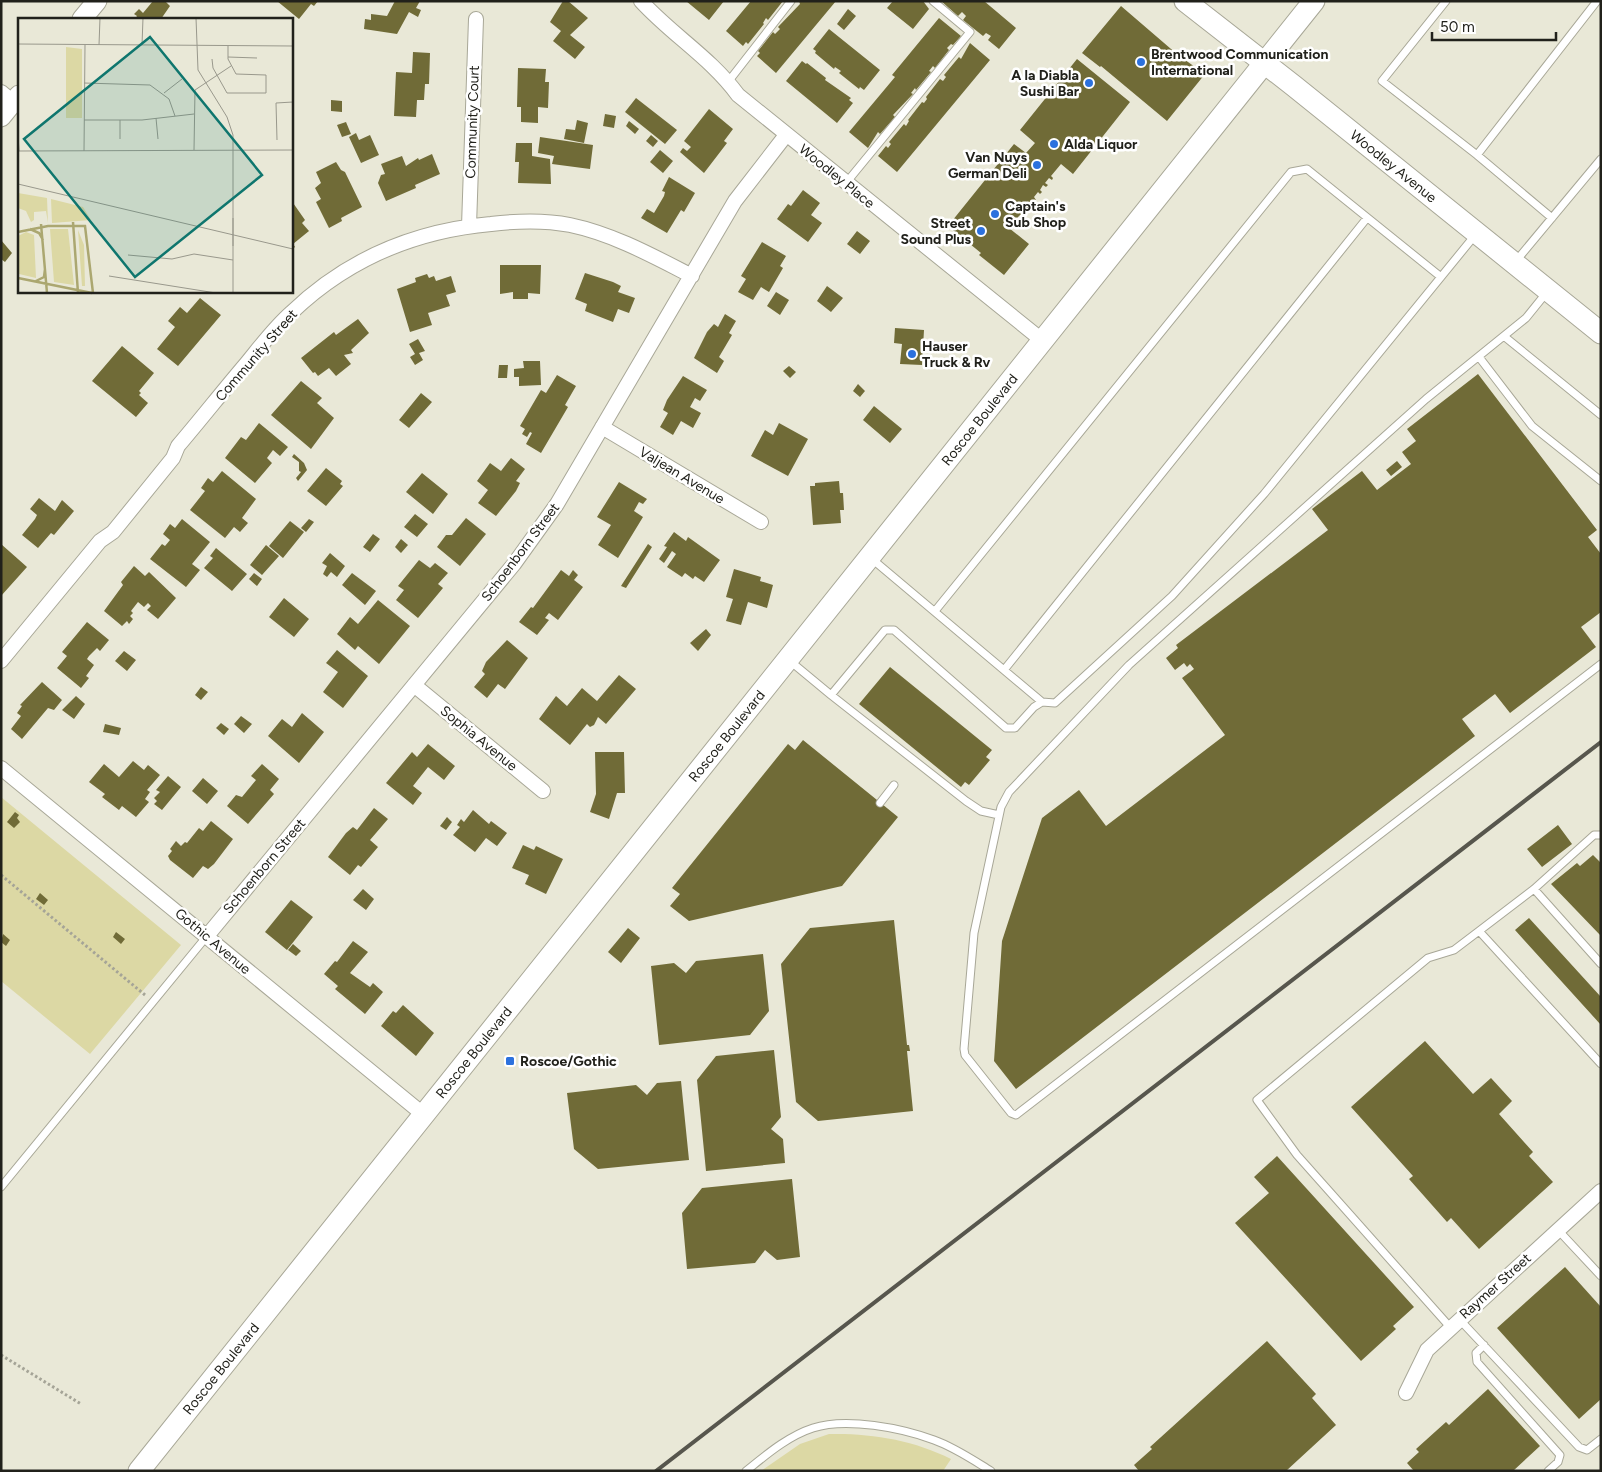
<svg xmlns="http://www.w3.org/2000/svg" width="1602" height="1472" font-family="Figtree,sans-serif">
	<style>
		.green { fill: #dcd8a4 }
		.building { fill: #706b37 }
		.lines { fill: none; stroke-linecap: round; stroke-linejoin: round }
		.lane-casing { stroke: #a8a797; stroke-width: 9 }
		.street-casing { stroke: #a8a797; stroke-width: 16 }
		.secondary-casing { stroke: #a8a797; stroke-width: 21 }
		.primary-casing { stroke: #a8a797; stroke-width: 23 }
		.path { stroke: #a5a497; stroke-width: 3; stroke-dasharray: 2.5 2.5; stroke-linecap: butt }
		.lane { stroke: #fff; stroke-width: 7 }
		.street { stroke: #fff; stroke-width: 14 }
		.secondary { stroke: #fff; stroke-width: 19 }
		.primary { stroke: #fff; stroke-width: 21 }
		.rail { stroke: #57564d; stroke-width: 4 }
		.poi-dot { fill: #2c71de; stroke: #fff; stroke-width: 2 }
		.labels { text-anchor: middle; stroke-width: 5; stroke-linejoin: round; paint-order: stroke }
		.poi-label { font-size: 14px; font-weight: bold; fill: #21211b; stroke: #fff; text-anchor: start }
		.street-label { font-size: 14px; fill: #21211b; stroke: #fff }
		.inset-river { fill: none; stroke: #aba770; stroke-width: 2.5 }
		.inset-road { fill: none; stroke: #99988c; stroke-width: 1 }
		.view { fill: #0f766e; fill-opacity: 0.15; stroke: #0f766e; stroke-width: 2.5 }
		.inset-edge { fill: none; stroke: #21211b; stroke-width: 2.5 }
	</style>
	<rect width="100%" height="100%" fill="#e9e8d7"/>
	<!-- green -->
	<path class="green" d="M1,797L181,945L90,1054L1,981Z
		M829,1434C870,1433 914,1440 951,1459L943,1471H761L800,1444Z"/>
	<!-- building -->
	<path class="building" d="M153,1H165L170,6L161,19H135L137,16L134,14L139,9L143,13Z
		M277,1H318L314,6L311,4L299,19Z
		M395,1H420L416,8L421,10L418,17L409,12L397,34L364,29L365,19L371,20V14L387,16Z
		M563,1H568L588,18L570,35L585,47L575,59L553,41L561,31L550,22Z
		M686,1H724L709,20Z
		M751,1H783L768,20L766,18L763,23L764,24L748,44L746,42L743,46L726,31Z
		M799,1H836L776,73L757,56L760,53L758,51L773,32L775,34L780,29L778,27L800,4Z
		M893,1H923L929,9L913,29L887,8Z
		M941,1H984L1016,28L999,49L988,40L991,36L986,33L983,36L963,20L966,16L962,12L958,16Z
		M1121,6L1178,55L1205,74L1167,121L1101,66L1100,67L1082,53Z
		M848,9L856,16L844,30L837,24Z
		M939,18L961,36L953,45L951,44L947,48L949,50L935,68L933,66L929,71L931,72L916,90L915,88L911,93L913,94L893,115L895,117L880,134L878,132L868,148L849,132L895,77L892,75Z
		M829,29L880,70L864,90L860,87L859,89L839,73L841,71L835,67L834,69L815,53L816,51L813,49Z
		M970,43L990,60L897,172L878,156L886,146L888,148L891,144L889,142L904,124L906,126L909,121L908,120L922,102L924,103L927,99L926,97L940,79L943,81L946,77L944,75L959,57L961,59Z
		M413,52L430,53L429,84H425L424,100H417L416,117L394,116L396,72L412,73Z
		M1077,59L1130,102L1073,174L1061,164L1051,176L1053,178L1052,180L1049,178L1045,183L1048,185L1046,187L1043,185L1040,190L1042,192L1040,194L1038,192L1034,197L1036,200L1035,202L1032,200L1028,204L1031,207L1029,209L1026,207L1022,211L1025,213L1023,216L1021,214L1016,219L1019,221L1017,224L1014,222L1009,228L1029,244L1004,275L979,255L981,253L948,226L1014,144L1026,153L1035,143L1020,130Z
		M802,61L806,64L807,63L826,78L825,80L851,98L849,100L853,103L837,123L786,81Z
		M518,68L546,69L545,82H549L548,108L538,107V123L521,122V107H517Z
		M636,98L677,130L665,144L625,112Z
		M331,100L342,101V112L331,111Z
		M709,109L733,129L724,141L727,143L704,173L680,152L683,148L687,151L691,147L684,141Z
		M605,114L616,116L614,128L603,126Z
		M577,120L588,123L584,143L564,139L566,129L575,130Z
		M629,121L639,129L635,134L626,126Z
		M346,122L351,134L342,137L337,125Z
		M356,133L359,140L370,135L379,155L361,163L349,137Z
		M651,135L658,141L653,147L646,141Z
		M540,137L593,145L590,169L552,164L554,156L538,153Z
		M516,143H532V156L550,159L551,184L518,183L519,162H515Z
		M660,150L673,161L663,173L650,162Z
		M432,154L440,174L415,185L416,188L386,201L378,183L381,175L385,174L381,164L402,156L406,166L418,158L419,160Z
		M336,162L341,170L345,172L362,207L341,218L342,221L329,228L316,202L321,199L315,188L321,183L316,172Z
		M669,177L695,193L684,212L681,210L667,233L641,218L647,209L654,213L664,196L665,192L662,191Z
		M803,190L820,203L811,215L822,223L808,242L777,219L788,204L791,206Z
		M291,200L305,220L302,223L309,231L293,244L295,247L291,250Z
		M857,231L870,241L860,254L847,244Z
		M1,240L12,253L5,262L1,259Z
		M762,242L786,256L780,266L783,268L769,292L761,287L753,300L738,292L746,279L741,276Z
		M500,265H541L540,294L528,293V299H513V292L500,294Z
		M585,273L613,282L621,286L618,292L635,298L629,313L618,309L613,322L585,311L587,304L575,299Z
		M427,274L429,278L434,276L436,281L451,276L456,292L446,295L450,306L428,313L432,325L410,332L397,289L416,282L415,278Z
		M827,286L843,298L831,312L817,301Z
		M776,292L789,300L780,315L767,306Z
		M200,298L221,315L178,366L157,349L175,327L168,321L180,307L187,313Z
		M725,314L736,321L729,333L732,335L719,357L724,361L717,373L694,358L707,332L714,324L718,327Z
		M358,319L369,333L351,350L353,353L344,355L351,364L336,376L329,368L318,376L315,372L313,373L301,358L334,332L336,335Z
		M895,328L924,330L922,365L900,364L902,344L894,343Z
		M418,339L425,351L419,353L423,360L415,365L410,357L415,354L409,344Z
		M122,346L154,373L139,391L141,393L139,395L148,403L136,417L92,381Z
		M523,361H540L541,385L519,386V377H514V369L524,368Z
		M499,365H508L507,378H498Z
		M789,366L796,372L790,378L783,371Z
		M1478,374L1597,530L1588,537L1601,554V612L1581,627L1596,647L1510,713L1495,694L1462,719L1475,736L1016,1089L994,1061L1002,941L1042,818L1079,790L1106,826L1225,735L1182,678L1194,669L1190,664L1187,667L1184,663L1175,670L1166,658L1178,648L1176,645L1328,530L1312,509L1362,471L1377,490L1411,464L1402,452L1416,441L1407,429Z
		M557,375L576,386L565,405L568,407L541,453L526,444L532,433L530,432L527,437L522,434L525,429L520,426L541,390L546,393Z
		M683,376L707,390L700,401L695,398L690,407L701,413L693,428L681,421L673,435L660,427L668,413L663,410L667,400Z
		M301,381L322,398L317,403L334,418L311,449L271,415Z
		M858,384L865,391L860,397L853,391Z
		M421,393L432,402L409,428L399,420Z
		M874,406L902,429L890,443L863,420Z
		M259,423L288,447L280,456L273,450L267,458L272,463L255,483L225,458L241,437L246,440Z
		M779,423L808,439L788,476L751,456L765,430L773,435Z
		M294,454L304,463L307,470L298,481L296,478L301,472L299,471V462L292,457Z
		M511,458L525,469L516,481L520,483L516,491L496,516L478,503L488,490L477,481L490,463L501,471Z
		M1397,461L1402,467L1391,476L1386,470Z
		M326,468L342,481L340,484L343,486L326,506L307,491Z
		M222,471L256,499L242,518L248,523L240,532L234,527L225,538L190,510L205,491L201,488L208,478L213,482Z
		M422,473L448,494L433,514L406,492Z
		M839,481L840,493H843L844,510H840L841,523L813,525L810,486H815V483Z
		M619,482L647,499L643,504L639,502L634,511L643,517L618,558L598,545L611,525L597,517Z
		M39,498L55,511L62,500L74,511L54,535L51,533L38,548L22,535L35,519L37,515L30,509Z
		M415,514L428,524L417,537L404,527Z
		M466,518L486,534L460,566L437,547L446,535H452Z
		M182,519L210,542L192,564L200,570L186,587L150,559L162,544L165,546L170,540L163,534L170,524L175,528Z
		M309,519L314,522L306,532L301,528Z
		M290,521L304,532L283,558L269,546Z
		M674,532L686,541L688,537L720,560L704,582L695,576L693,579L685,573L682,577L667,567L676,554L672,551L664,563L659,559L667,547L664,546Z
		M373,534L380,539L370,552L363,547Z
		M401,539L408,545L401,553L395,547Z
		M1,544L27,567L1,596Z
		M648,544L652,547L626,588L621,586Z
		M266,545L279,556L262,575L250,565Z
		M216,548L247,574L232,591L204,568L213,558L210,556Z
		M330,553L345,566L337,577L331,572L327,577L323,574L327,566L322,563Z
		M419,560L430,568L435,563L448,573L438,584L443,588L418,618L396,600L404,590L398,586Z
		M134,566L145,576L149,572L176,598L158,619L147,610L151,606L148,603L144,607L138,602L131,611L133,613L130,616L133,619L129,624L127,621L122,626L104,611L123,585L121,582Z
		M734,569L761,577L760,581L773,585L767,608L748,602L741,625L726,621L733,599L726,597Z
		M561,570L569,576L573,570L578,575L574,580L583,587L558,620L549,613L545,618L549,620L537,635L519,622L531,607L533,608Z
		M254,573L262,579L257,586L249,579Z
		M352,573L376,591L365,605L342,585Z
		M284,598L309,619L294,637L269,617Z
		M378,600L410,626L379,664L358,646L355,650L337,634L350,617L358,624Z
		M87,622L109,640L100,651L97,648L89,656L87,659L94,665L86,676L89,678L81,688L57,668L67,656L62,652Z
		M706,629L711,635L698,651L690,643Z
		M507,640L528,658L505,689L498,684L487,698L474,687L485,674L482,671L486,662Z
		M337,650L368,676L343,708L323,692L338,672L326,663Z
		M124,651L136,660L127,671L115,661Z
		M890,667L992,750L986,757L990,760L969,785L965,782L961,787L859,704Z
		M619,675L636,689L606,724L598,717L594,725L590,727L587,724L570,745L539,719L556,696L567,706L582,688L597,701Z
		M42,682L62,700L54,710L48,708L22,739L11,729L21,716L17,713L22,706L20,705Z
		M201,687L208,692L201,700L195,695Z
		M76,696L85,704L74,719L62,710Z
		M302,713L324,732L299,763L268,736L282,719L292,727Z
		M241,716L252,724L244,733L234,724Z
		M221,723L229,729L224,735L216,728Z
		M105,724L121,728L119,735L103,732Z
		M803,740L898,817L842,886L689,921L670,906L680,894L672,888L788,744L795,750Z
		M428,744L455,766L444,780L428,767L413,786L422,793L413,805L386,783L412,752L417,757Z
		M595,752H624L625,793H617L609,819L590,812L596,794Z
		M133,761L144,770L148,765L160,775L147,790L150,792L145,799L149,802L136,817L122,806L119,810L102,797L105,794L89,782L104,764L119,777Z
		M262,764L279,779L270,790L274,794L248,824L227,806L236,795L242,797L256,780L251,776Z
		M168,776L181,787L162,810L154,804L157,801L154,798L160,792L156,790Z
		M203,778L218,791L207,804L192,791Z
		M374,808L388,819L370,840L378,847L361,867L358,865L350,875L328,857L346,833L353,827L357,830Z
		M473,810L489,824L491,821L507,833L497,846L486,838L475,852L453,835L460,827L457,825L461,819L464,822Z
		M15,812L19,815L17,818L20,822L14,828L7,822Z
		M447,817L452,822L446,830L440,826Z
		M211,821L233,839L214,864L208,869L203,866L193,878L170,860L168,856L172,851L170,849L176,841L181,846L185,842L187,843L199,828L203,831Z
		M1558,825L1572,844L1542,867L1527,849Z
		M523,845L534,850L536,846L563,859L546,894L525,884L529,875L512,868Z
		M1593,855L1601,863V936L1551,884L1577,863L1580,866Z
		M363,889L374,899L366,910L353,900Z
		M40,893L48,900L44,905L36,899Z
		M291,900L313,917L287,950L265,932Z
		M1529,918L1601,997V1025L1515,930Z
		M894,920L907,1045H909L910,1051H907L913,1111L818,1121L796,1102L781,964L810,928Z
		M628,928L640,938L621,963L608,952Z
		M116,932L125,939L121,944L113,937Z
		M3,934L10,940L6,946L1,942Z
		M353,941L368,952L350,973L370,987L373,983L383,992L365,1014L335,989L338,986L324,974L335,961L337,962Z
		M293,944L301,951L296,956L288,950Z
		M763,954L769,1011L750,1035L659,1045L651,966L674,963L686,973L696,961Z
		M403,1005L434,1033L416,1056L381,1026L393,1011L396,1013Z
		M1425,1041L1473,1094L1491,1078L1512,1101L1499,1114L1533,1152L1529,1156L1553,1182L1479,1249L1451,1218L1447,1222L1409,1179L1413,1176L1351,1107Z
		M774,1050L781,1117L771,1129L783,1139L785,1163L706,1171L697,1080L716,1056Z
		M681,1081L689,1160L598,1169L574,1149L567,1093L636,1085L647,1095L657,1083Z
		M1277,1156L1414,1307L1393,1326L1396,1329L1361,1361L1235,1223L1269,1193L1254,1177Z
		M792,1179L800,1257L777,1260L765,1250L755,1263L687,1269L682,1213L702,1188Z
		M1565,1267L1601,1307V1399L1579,1419L1497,1328Z
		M1267,1341L1316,1394L1312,1398L1336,1425L1286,1471H1139L1134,1465L1152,1449L1150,1447Z
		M1488,1389L1540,1446L1513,1471H1414L1407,1463L1419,1452L1416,1449L1446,1422L1449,1425Z"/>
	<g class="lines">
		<!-- lane casing -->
		<g class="lane-casing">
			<path id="lane" d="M1446,1L1382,81L1477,155L1597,1
				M728,82L791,1
				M1477,155L1552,218
				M846,183L970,32L933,1
				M1516,261L1601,159
				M1547,292L1526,318L1426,399L1129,665L1009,792L1001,807L974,933L964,1049L965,1055L1011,1113L1016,1115L1601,664
				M1505,337L1601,415
				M1479,357L1532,426L1601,481
				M872,559L1042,702L1055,703L1172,596L1264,494L1476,234
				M935,611L1291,172L1307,169L1441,277
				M790,661L831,695L885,630H894L1006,728H1015L1034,707L1042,702
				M1004,670L1367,218
				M831,695L966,801L981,811L999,815
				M880,803L894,785
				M1601,835H1594L1534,889L1479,931L1601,1064
				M1534,889L1601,964
				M1,1187L207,936
				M1558,1230L1601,1276
				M1459,1319L1579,1447L1587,1450L1601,1439
				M1450,1327L1297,1155L1257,1100L1428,958L1454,950L1479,931
				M1484,1345L1476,1353L1477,1362L1560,1455L1558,1462L1548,1471
				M746,1471C766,1455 788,1436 813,1428C846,1417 902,1428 934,1440C954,1447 973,1460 991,1471"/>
		</g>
		<!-- street casing -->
		<g class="street-casing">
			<path id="street" d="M641,1C672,35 711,58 738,95L1043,341
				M1,92L13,102
				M469,226L476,19
				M602,427L761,522
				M1,661L100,541L113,532L173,458L178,446C201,419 223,391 246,364C260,347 274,328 291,313C347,259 413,231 491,224C516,221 544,220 570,225C613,234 653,256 692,276
				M414,685L543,791
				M1,768L424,1115
				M207,936L514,564L557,504L735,201L786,135
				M1406,1393L1427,1350L1601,1191"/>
		</g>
		<!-- secondary casing -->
		<g class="secondary-casing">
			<path id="secondary" d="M82,19L97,1
				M1,117L19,95"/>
		</g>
		<!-- primary casing -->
		<g class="primary-casing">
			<g id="primary">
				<path id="s1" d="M1185,1L1294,86L1601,333"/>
				<path id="s2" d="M139,1471L1314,1"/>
			</g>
		</g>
		<!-- path -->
		<path class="path" d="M1,875L145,995
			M1,1355L81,1404"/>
		<!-- lane -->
		<use href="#lane" class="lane"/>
		<!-- street -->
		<use href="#street" class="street"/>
		<!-- secondary -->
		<use href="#secondary" class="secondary"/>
		<!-- primary -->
		<use href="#primary" class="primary"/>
		<!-- rail -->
		<path class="rail" d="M656,1471L1601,742"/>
	</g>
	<!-- markers -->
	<g class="poi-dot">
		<circle cx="1141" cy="62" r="5"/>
		<circle cx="1089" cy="83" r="5"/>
		<circle cx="1054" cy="144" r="5"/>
		<circle cx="1037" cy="165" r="5"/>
		<circle cx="995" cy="214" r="5"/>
		<circle cx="981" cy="231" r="5"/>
		<circle cx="912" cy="354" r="5"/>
		<rect x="505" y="1056" width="10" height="10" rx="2.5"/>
	</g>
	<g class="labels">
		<!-- poi labels -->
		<g class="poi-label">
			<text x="1151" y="59">Brentwood Communication<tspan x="1151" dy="16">International</tspan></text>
			<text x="1079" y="80" text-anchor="end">A la Diabla<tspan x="1079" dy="16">Sushi Bar</tspan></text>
			<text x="1064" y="149">Alda Liquor</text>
			<text x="1027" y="162" text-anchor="end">Van Nuys<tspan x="1027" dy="16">German Deli</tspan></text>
			<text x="1005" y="211">Captain's<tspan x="1005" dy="16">Sub Shop</tspan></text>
			<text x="971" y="228" text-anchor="end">Street<tspan x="971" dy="16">Sound Plus</tspan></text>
			<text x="922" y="351">Hauser<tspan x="922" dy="16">Truck &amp; Rv</tspan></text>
			<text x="520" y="1066">Roscoe/Gothic</text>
		</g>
		<!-- street labels -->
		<g class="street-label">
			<text transform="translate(472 122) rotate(-88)" y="5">Community Court</text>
			<text dy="5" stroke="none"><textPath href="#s1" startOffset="266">Woodley Avenue</textPath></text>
			<text transform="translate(837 176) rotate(39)" y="5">Woodley Place</text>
			<text transform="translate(256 355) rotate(-49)" y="5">Community Street</text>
			<text dy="5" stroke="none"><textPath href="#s2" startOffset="1346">Roscoe Boulevard</textPath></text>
			<text transform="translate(682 475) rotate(31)" y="5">Valjean Avenue</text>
			<text transform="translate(520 552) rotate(-53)" y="5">Schoenborn Street</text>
			<text dy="5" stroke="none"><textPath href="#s2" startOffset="941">Roscoe Boulevard</textPath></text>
			<text transform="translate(479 738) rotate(39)" y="5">Sophia Avenue</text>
			<text transform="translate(264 866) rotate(-50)" y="5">Schoenborn Street</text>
			<text transform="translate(213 941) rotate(40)" y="5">Gothic Avenue</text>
			<text dy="5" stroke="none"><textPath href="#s2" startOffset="536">Roscoe Boulevard</textPath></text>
			<text transform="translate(1495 1286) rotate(-42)" y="5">Raymer Street</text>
			<text dy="5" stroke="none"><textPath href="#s2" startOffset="131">Roscoe Boulevard</textPath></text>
		</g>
	</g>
	<!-- overview -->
	<g transform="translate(18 18)">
		<rect width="275" height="275" fill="#e9e8d7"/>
		<path d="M48,29L64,31V100H48ZM0,175L29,180L30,205L28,193L16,194V202L13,204L8,193L0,190ZM33,181L65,189L73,202L34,205ZM32,211H50L56,267L36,264ZM60,212L66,227L67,268H64ZM8,214L16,217L18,260L1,256L0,218Z" fill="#dcd8a4"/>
		<path class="inset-river" d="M55,204L60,275M23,206L29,275M12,211L21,215L25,222M0,214L30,208H67L75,275M0,260L74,275M18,263L26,259L27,251"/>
		<path class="inset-road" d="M178,0L180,52L209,99L215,117V228M0,26L275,28M81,27L82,0M124,27L125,0M210,39L239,40M194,41L195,50L209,75H248V57L218,56L210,41V28M66,65L132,67L151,81L157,98M146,75L164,61M138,100L140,121M66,102H124L176,96M0,117L1,133M102,121V102M259,122L258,85L275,84M176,132L177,72L213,48M0,133L275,132M66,133L67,27M0,166L275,231M215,200V275M110,237L154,241L176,236L215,242M91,258L198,275"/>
		<path class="view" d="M132,19L244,157L117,259L6,121Z"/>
		<rect width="275" height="275" class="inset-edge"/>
	</g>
	<!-- border -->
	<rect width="1602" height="1472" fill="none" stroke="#21211b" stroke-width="5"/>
	<!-- scale -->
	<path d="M1432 32v8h124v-8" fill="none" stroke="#21211b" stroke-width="2.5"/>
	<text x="1440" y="32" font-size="15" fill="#21211b" stroke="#ffffff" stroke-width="4" paint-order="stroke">50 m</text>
</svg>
